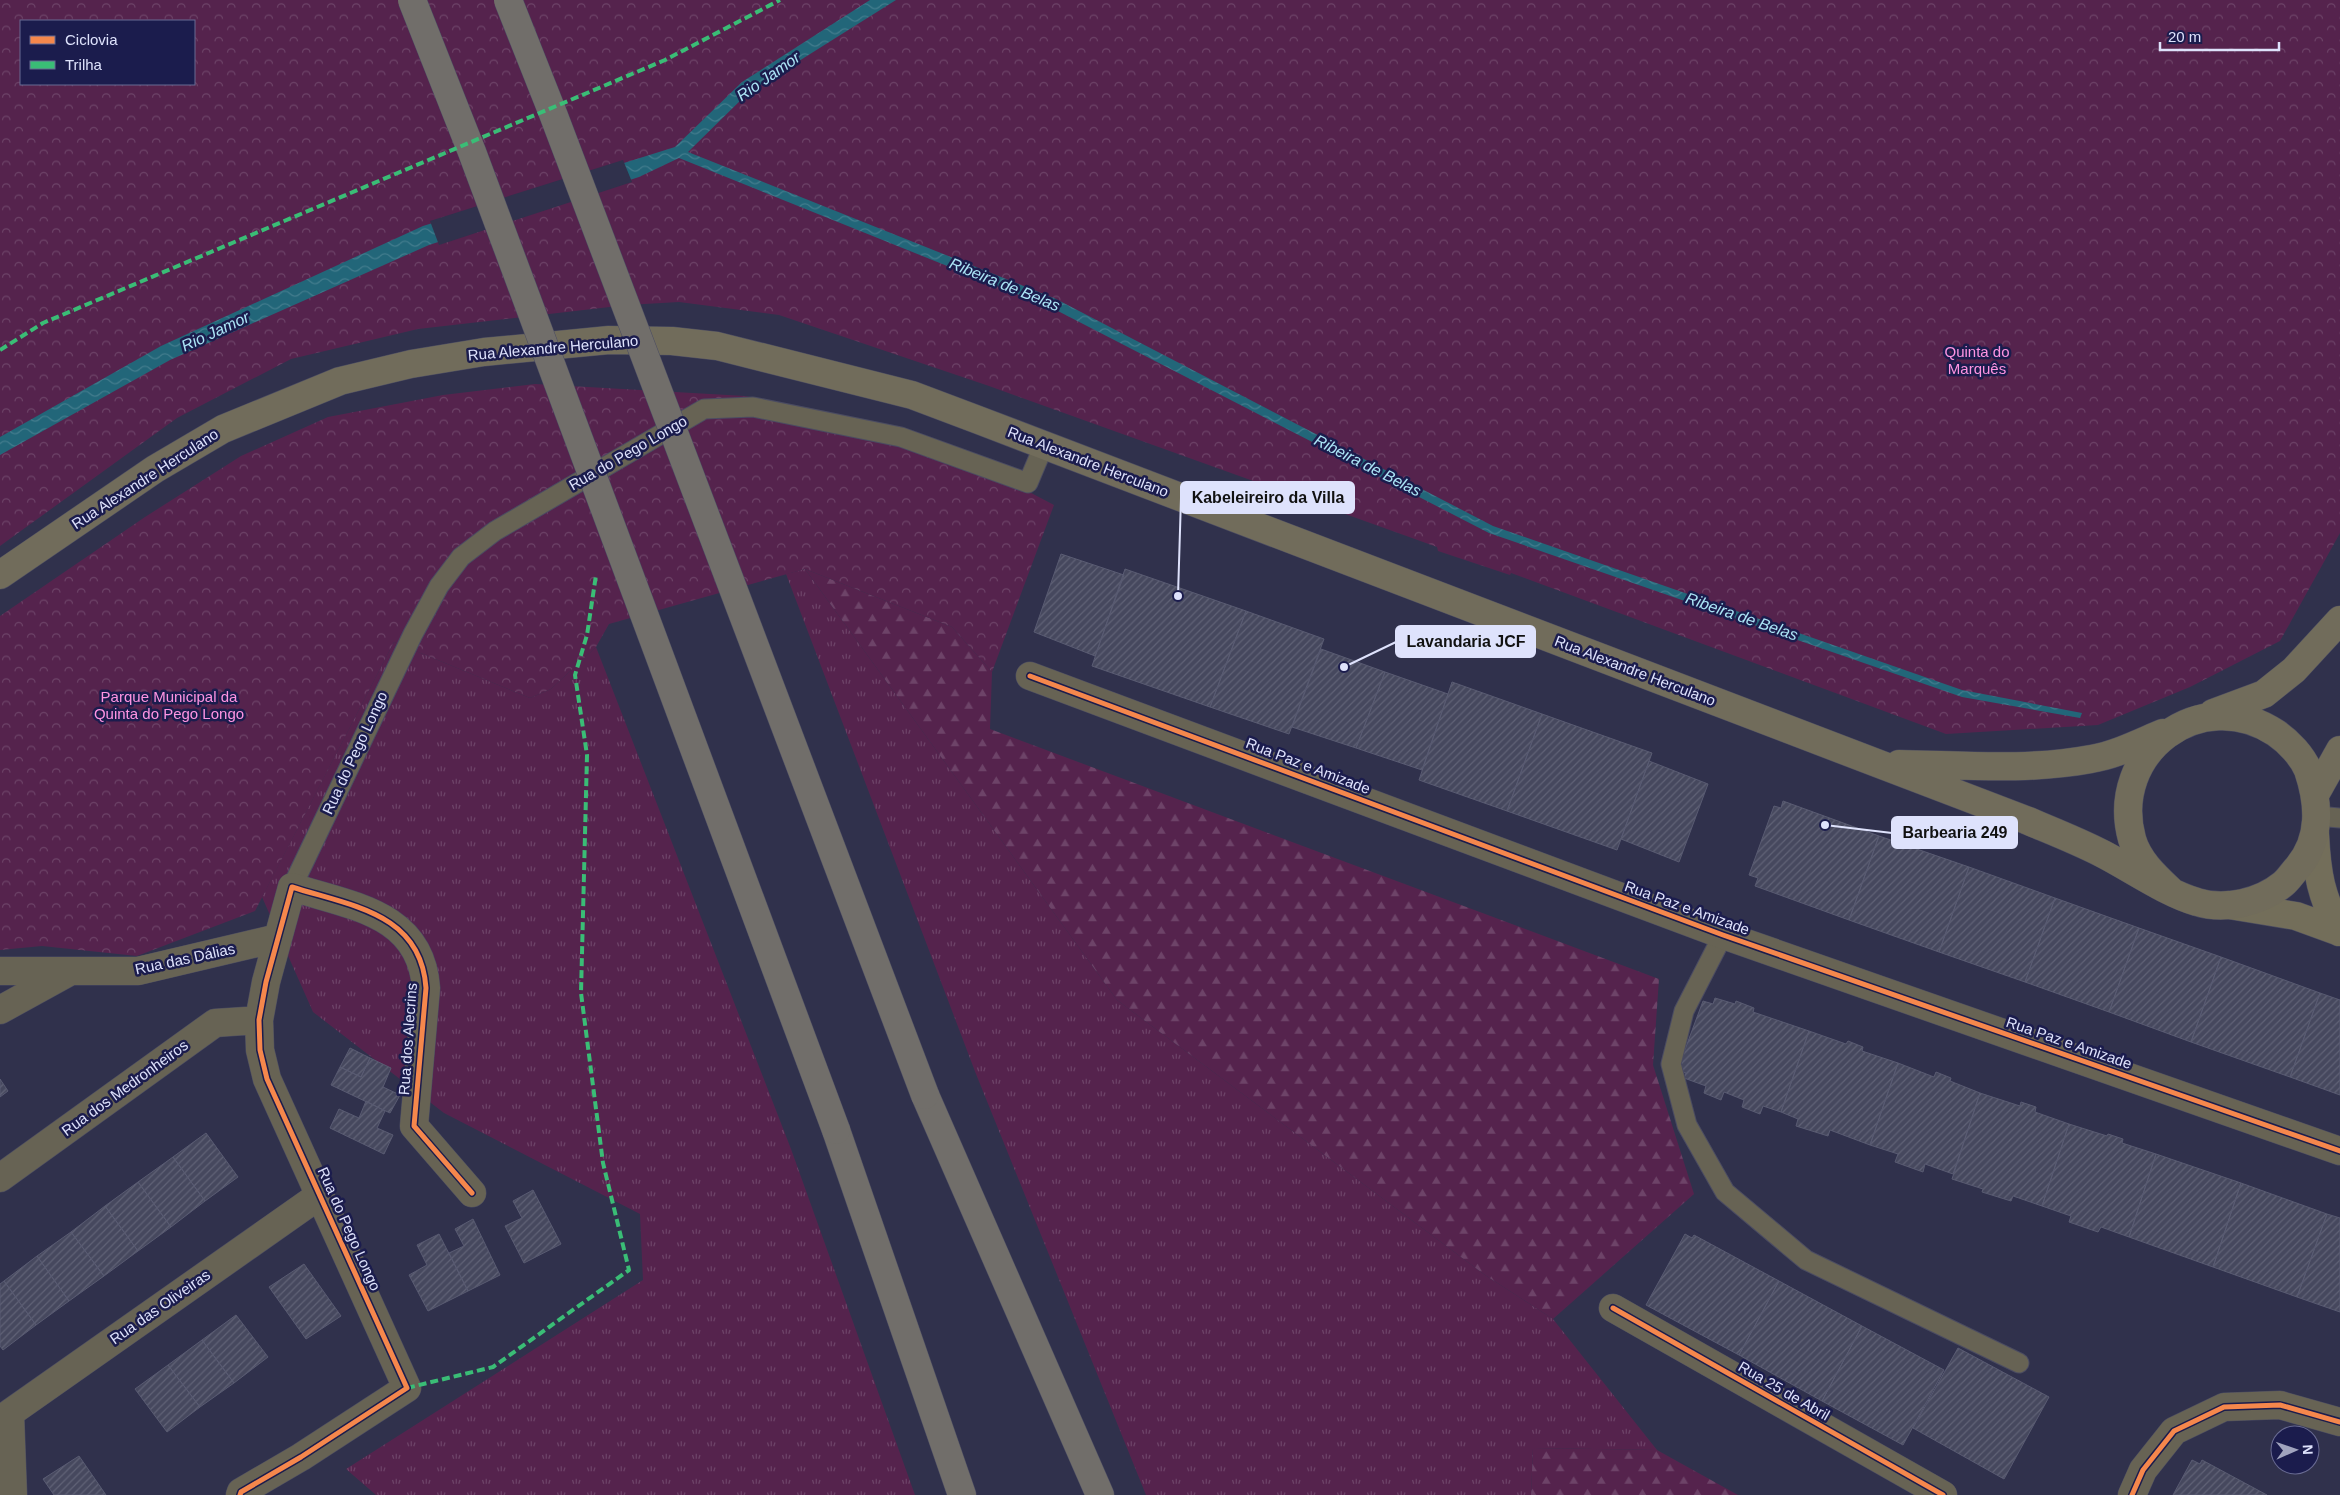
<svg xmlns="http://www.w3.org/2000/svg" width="2340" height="1495" font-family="Arial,sans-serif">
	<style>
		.grass { fill: url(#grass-tufts) }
		.forest { fill: url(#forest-firs) }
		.park { fill: url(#park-crowns); fill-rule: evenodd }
		.water { fill: url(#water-waves) }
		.pier { fill: #30314c }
		.building { fill: url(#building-hatch); stroke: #595b72 }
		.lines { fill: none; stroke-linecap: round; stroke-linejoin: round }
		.service-casing { stroke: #4b4c62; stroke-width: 21 }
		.minor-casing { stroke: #4b4c62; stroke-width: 29 }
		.secondary-casing { stroke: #4b4c62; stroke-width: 29 }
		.primary-casing { stroke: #4b4c62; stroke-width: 29 }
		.motorway-casing { stroke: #4b4c62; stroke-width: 29 }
		.service { stroke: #676354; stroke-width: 19 }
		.minor { stroke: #676354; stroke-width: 28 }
		.secondary { stroke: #736e5a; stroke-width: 28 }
		.primary { stroke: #716c5b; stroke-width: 28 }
		.motorway { stroke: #716e6a; stroke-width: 28 }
		.motorway-bridge-casing { stroke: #4b4c62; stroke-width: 29; stroke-linecap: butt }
		.motorway-bridge { stroke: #716e6a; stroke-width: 28 }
		.quiet { stroke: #3abd76; stroke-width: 4; stroke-dasharray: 8 4; stroke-linecap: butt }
		.cycleway-casing { stroke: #1b1c4d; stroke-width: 8 }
		.cycleway { stroke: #f5874c; stroke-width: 5 }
		.labels { text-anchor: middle; stroke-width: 5; stroke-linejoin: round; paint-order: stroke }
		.street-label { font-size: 15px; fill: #dee2fc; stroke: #1b1c4d }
		.park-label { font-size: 15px; fill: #fe94e2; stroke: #1b1c4d }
		.water-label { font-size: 16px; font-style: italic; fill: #ace5f6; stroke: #1b1c4d }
		.leader { fill: none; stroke: #dee2fc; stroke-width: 2 }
		.callout-dot { fill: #dee2fc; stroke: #1b1c4d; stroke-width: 2 }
		.callout { fill: #dee2fc; stroke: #dee2fc; stroke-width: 2 }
		.callout-label { font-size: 16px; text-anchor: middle; font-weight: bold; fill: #111 }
	</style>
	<defs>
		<pattern id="grass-tufts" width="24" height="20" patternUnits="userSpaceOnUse" patternTransform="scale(1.25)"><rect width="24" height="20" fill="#55234d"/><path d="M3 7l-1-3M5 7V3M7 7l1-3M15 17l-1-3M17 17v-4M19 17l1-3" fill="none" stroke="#6d4368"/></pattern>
		<pattern id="forest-firs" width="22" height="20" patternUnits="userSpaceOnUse" patternTransform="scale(1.25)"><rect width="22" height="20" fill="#55234d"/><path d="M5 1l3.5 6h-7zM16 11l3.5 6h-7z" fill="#6d4368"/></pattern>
		<pattern id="park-crowns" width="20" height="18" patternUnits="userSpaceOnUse" patternTransform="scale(1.25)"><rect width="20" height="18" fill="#55234d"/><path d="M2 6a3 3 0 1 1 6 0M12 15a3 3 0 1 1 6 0" fill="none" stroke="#6d4368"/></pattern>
		<pattern id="water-waves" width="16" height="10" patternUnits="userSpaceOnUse" patternTransform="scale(1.25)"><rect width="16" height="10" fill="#226679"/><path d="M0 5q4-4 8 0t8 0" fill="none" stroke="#427c8d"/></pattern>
		<pattern id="building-hatch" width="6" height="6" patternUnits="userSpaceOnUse" patternTransform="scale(1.25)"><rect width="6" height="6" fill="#46485e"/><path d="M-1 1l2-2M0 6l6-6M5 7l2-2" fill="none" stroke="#606276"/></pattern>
	</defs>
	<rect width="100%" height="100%" fill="#30314c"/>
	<!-- grass -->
	<path class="grass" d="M805,569L1117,1000L1485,1275L1553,1319L1657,1450L1533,1448L1531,1495H1146L976,1074L786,574Z
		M394,642L530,698L551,689L596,647L791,1149L915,1495H376L346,1469L643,1280L640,1214L444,1113L313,1012L262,897Z"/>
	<!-- forest -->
	<path class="forest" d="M805,569L952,627L992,672L990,729L1659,979L1653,1065L1694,1194L1553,1319L1485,1275L1117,1000Z
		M1533,1448L1657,1450L1738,1495H1531Z"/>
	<!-- park -->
	<path class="park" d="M0,0H2340V533L2280,641L2190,687L2098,725L1946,734L1511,573L1510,575L1438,551L1437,547L989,386L779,315L679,302L627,305L418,329L291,359L177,418L0,546ZM21,21H194V84H21Z
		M535,384L745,396L917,433L1054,505L992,672L952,627L805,569L609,624L596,647L551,689L530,698L394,642L255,911L137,956L42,946L0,950V616L145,517L241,456L328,417L443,395Z"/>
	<!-- water -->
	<path class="water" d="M870,0H896L748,93L688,152L1056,299L1493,526L1962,690L2082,713L2080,718L1962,697L1489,533L1054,309L679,158L639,177L429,245L170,360L0,455V437L161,346L423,226L675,147L742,82Z"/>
	<!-- pier -->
	<path class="pier" d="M623,160L632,182L439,245L430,221Z"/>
	<!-- building -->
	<path class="building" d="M1061,554L1124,575L1095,656L1034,632Z
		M1125,569L1246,611L1210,707L1092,666Z
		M1246,611L1324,639L1289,734L1210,707Z
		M1321,649L1385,672L1356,748L1292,727Z
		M1385,672L1448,694L1422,770L1356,748Z
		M1452,682L1542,714L1507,811L1419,780Z
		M1542,714L1652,753L1617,850L1507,811Z
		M1649,761L1708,784L1679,862L1621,839Z
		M1783,801L1879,836L1849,920L1755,886L1758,878L1749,875L1774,806L1781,808Z
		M1879,836L1969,867L1939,952L1849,920Z
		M1969,867L2055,898L2025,982L1939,952Z
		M2055,898L2139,928L2109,1012L2025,982Z
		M2139,928L2221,957L2191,1042L2109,1012Z
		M2221,957L2320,993L2290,1077L2191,1042Z
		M2320,993L2340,1000V1095L2290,1077Z
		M1715,998L1735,1004L1736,1001L1754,1008L1753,1012L1809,1031L1781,1112L1763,1106L1760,1114L1742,1107L1744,1100L1724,1092L1721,1100L1704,1093L1706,1086L1684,1078L1686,1073L1677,1071L1703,1001L1713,1004Z
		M1809,1031L1846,1044L1848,1041L1863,1047L1862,1051L1898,1063L1870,1145L1830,1130L1828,1136L1796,1126L1798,1119L1781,1112Z
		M350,1048L370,1058L361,1077L340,1067Z
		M370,1058L391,1068L383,1087L400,1095L390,1113L331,1085L340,1067L361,1077Z
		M1898,1063L1934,1077L1936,1072L1951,1078L1950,1081L1980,1093L1953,1174L1925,1164L1923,1172L1895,1162L1898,1154L1870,1145Z
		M0,1079L8,1091L0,1097Z
		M1980,1093L2020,1106L2021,1102L2036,1107L2035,1112L2069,1124L2042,1206L2013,1196L2011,1201L1982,1192L1983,1189L1952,1179Z
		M366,1101L385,1111L377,1128L393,1135L384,1154L330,1128L339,1109L359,1118Z
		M2069,1124L2107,1136L2108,1134L2123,1139L2122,1143L2156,1154L2129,1237L2101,1227L2098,1232L2069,1222L2071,1216L2042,1206Z
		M206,1133L238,1177L205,1201L173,1157Z
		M2156,1154L2241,1183L2213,1267L2129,1237Z
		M173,1157L205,1201L171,1227L138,1182Z
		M138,1182L171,1227L138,1251L105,1206Z
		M2241,1183L2327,1214L2297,1297L2213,1267Z
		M533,1190L561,1244L524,1263L505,1226L522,1218L513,1201Z
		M105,1206L138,1251L104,1276L71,1232Z
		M2327,1214L2340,1218V1312L2297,1297Z
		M473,1219L500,1275L468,1291L449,1253L464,1246L455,1229Z
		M71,1232L104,1276L69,1301L37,1256Z
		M439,1234L468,1291L428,1311L409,1275L427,1265L417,1245Z
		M1685,1234L1692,1238L1694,1235L1779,1281L1739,1355L1646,1305Z
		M37,1256L69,1301L36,1325L4,1281Z
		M304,1264L341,1316L306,1339L269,1287Z
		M4,1281L36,1325L3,1350L0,1346V1284Z
		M1779,1281L1862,1326L1822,1401L1739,1355Z
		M236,1315L268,1357L234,1383L202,1340Z
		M1862,1326L1944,1370L1903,1445L1822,1401Z
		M202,1340L234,1383L200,1407L168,1365Z
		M1958,1348L2049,1397L2004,1479L1913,1428Z
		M168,1365L200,1407L167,1432L135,1389Z
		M79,1456L106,1495H54L43,1479Z
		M2192,1460L2200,1464L2202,1460L2267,1495H2173Z"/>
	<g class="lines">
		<!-- service casing -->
		<g class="service-casing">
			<path id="service" d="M2317,816L2340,818
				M292,887L413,634L439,586L461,557L495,531L704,409L753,407L901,437L1028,483L1044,445
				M1723,935L1684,1011L1671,1064L1687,1125L1725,1192L1806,1260L2019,1363"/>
		</g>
		<!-- minor casing -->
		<g class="minor-casing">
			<path id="minor" d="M1030,676L1723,935L2340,1151
				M0,971H138L278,938
				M0,1010L69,972
				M0,1178L215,1023L259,1020
				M1613,1308L1943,1495
				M10,1413L13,1495
				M0,1420L320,1195
				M240,1495L241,1492L301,1457L407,1388L267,1079L260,1050L259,1020L266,982L292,887C351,906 421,913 426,988L414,1126L472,1193
				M2132,1495L2143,1470L2174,1431L2224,1407L2280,1405L2340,1422"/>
		</g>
		<!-- secondary casing -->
		<g class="secondary-casing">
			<path id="secondary" d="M2315,834C2317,876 2321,894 2339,932
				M2229,905L2296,916L2340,932"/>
		</g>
		<!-- primary casing -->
		<g class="primary-casing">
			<path id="primary" d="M0,575L155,469L223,429L340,381L411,364L484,352L609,340L672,341L717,346L912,395L981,421L2026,820C2052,831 2078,841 2103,854C2132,869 2166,893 2197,902C2225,911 2261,902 2283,884C2289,879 2293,872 2298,867C2322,838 2319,803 2308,770C2302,756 2289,742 2276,733C2201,683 2108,752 2132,839C2138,860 2154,875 2170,890
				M2213,713L2264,694L2294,670L2340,620
				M1899,764C1962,765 2028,771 2091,759C2116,755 2139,743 2163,733
				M2316,793L2340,750"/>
		</g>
		<!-- motorway casing -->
		<g class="motorway-casing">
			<path id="motorway" d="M925,1095L1100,1495
				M836,1130L962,1495"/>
		</g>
		<!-- service -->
		<use href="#service" class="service"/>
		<!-- minor -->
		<use href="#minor" class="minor"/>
		<!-- secondary -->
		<use href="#secondary" class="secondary"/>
		<!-- primary -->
		<use href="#primary" class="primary"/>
		<!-- motorway -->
		<use href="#motorway" class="motorway"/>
		<!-- motorway-bridge casing -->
		<g class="motorway-bridge-casing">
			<path id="motorway-bridge" d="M412,0L472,152L836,1130
				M508,0L552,111L925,1095"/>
		</g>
		<!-- motorway-bridge -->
		<use href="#motorway-bridge" class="motorway-bridge"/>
		<!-- quiet -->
		<path class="quiet" d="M0,350L43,323L665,60L780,0
			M407,1388L493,1367L629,1270L603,1163L581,993L587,755L575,675L587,635L596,575"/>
		<!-- cycleway casing -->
		<g class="cycleway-casing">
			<path id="cycleway" d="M1030,676L1723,935L2340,1151
				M1613,1308L1943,1495
				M240,1495L241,1492L301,1457L407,1388L267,1079L260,1050L259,1020L266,982L292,887C351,906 421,913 426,988L414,1126L472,1193
				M2132,1495L2143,1470L2174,1431L2224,1407L2280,1405L2340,1422"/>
		</g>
		<!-- cycleway -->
		<use href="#cycleway" class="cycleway"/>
	</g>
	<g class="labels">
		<!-- street labels -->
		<g class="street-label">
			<text transform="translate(553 348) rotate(-5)" y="5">Rua Alexandre Herculano</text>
			<text transform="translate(628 453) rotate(-30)" y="5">Rua do Pego Longo</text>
			<text transform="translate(1088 462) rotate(21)" y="5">Rua Alexandre Herculano</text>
			<text transform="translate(145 479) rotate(-33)" y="5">Rua Alexandre Herculano</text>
			<text transform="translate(1635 671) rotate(21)" y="5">Rua Alexandre Herculano</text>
			<text transform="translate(355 753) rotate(-65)" y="5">Rua do Pego Longo</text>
			<text transform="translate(1308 766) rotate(21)" y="5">Rua Paz e Amizade</text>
			<text transform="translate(1687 908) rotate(20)" y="5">Rua Paz e Amizade</text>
			<text transform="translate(185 959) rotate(-12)" y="5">Rua das Dálias</text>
			<text transform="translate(408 1039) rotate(-86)" y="5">Rua dos Alecrins</text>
			<text transform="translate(2069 1043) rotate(19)" y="5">Rua Paz e Amizade</text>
			<text transform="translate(125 1088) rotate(-36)" y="5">Rua dos Medronheiros</text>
			<text transform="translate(349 1229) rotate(66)" y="5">Rua do Pego Longo</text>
			<text transform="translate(160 1307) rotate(-35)" y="5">Rua das Oliveiras</text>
			<text transform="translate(1784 1391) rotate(30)" y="5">Rua 25 de Abril</text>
		</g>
		<!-- park labels -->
		<g class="park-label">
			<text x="1977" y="357">Quinta do<tspan x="1977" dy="17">Marquês</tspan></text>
			<text x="169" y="702">Parque Municipal da<tspan x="169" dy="17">Quinta do Pego Longo</tspan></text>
		</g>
		<!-- water labels -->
		<g class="water-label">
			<text transform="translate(768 76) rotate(-35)" y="6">Rio Jamor</text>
			<text transform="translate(1005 284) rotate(22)" y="6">Ribeira de Belas</text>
			<text transform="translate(215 331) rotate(-25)" y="6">Rio Jamor</text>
			<text transform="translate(1368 465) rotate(27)" y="6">Ribeira de Belas</text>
			<text transform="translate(1742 616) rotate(19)" y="6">Ribeira de Belas</text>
		</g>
	</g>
	<!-- callouts -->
	<path class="leader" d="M1178 596L1181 498M1344 667L1396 642M1825 825L1892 833"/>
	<g class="callout-dot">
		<circle cx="1178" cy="596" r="5"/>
		<circle cx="1344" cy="667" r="5"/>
		<circle cx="1825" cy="825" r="5"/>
	</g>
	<g class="callout">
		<rect x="1181" y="482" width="173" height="31" rx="5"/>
		<rect x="1396" y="626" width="139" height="31" rx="5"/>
		<rect x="1892" y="817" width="125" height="31" rx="5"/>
	</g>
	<g class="callout-label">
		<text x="1268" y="503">Kabeleireiro da Villa</text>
		<text x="1466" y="647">Lavandaria JCF</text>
		<text x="1955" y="838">Barbearia 249</text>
	</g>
	<!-- legend -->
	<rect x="20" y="20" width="175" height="65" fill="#1b1c4d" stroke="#696b93"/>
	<rect x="30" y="36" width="25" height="8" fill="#f5874c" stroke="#696b93"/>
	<text x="65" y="45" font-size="15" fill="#dee2fc">Ciclovia</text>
	<rect x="30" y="61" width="25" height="8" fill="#3abd76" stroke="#696b93"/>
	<text x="65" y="70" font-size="15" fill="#dee2fc">Trilha</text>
	<!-- north arrow -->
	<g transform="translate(2295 1450) rotate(88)"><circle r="24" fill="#1b1c4d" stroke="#696b93"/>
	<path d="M0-4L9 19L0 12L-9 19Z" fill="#a1a4be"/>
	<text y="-8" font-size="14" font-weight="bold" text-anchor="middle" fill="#dee2fc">N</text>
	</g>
	<!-- scale -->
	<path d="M2160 42v8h119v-8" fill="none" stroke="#dee2fc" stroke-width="2.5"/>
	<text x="2168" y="42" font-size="15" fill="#dee2fc" stroke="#1b1c4d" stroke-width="4" paint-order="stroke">20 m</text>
</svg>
